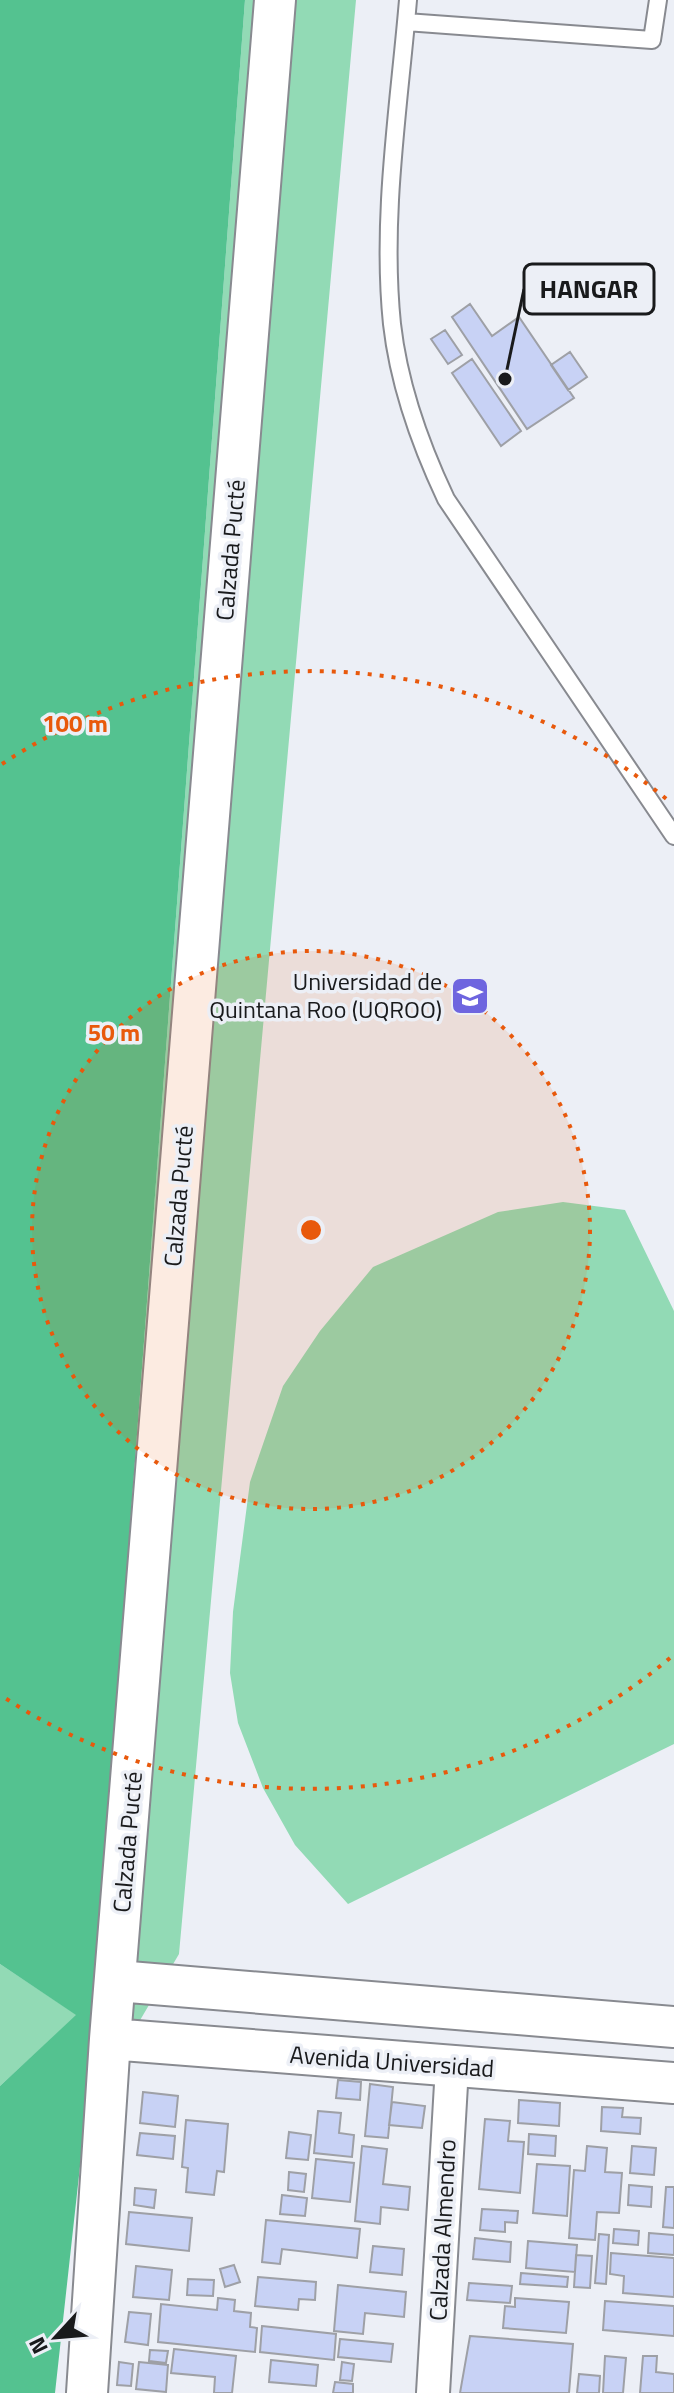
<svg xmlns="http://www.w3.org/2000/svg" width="674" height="2393" font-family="'Titillium Web',sans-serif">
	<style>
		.green { fill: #92dab5 }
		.forest { fill: #54c290 }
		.building { fill: #c8d2f5; stroke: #9ea0a6; stroke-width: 2 }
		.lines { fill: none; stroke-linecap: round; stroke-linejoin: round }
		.service-casing { stroke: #888a90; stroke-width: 20 }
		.minor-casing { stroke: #888a90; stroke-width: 36 }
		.tertiary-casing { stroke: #888a90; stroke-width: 44 }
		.service { stroke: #fff; stroke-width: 16 }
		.minor { stroke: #fff; stroke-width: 32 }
		.tertiary { stroke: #fff; stroke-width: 40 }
		.ring { fill: none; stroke: #e8590c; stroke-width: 4; stroke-dasharray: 4 8 }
		.labels { text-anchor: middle; stroke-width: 7; stroke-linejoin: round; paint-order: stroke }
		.street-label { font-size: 24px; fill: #191a1c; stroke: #eceff6 }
		.poi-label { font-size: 24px; fill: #191a1c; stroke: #eceff6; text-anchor: end }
		.centre { fill: #e8590c; stroke: #eceff6; stroke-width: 4 }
		.ring-label { font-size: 24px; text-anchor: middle; font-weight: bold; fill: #e8590c; stroke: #eceff6; stroke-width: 7; stroke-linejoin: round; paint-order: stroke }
		.leader { fill: none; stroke: #191a1c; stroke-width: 3 }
		.callout-dot { fill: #191a1c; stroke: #eceff6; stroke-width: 3 }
		.callout { fill: #eceff6; stroke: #191a1c; stroke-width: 3 }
		.callout-label { font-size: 26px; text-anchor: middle; font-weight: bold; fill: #191a1c }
	</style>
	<rect width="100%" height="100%" fill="#eceff6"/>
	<!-- green -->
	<path class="green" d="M245,0H356L179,1954L86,2112Z
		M563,1202L625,1210L674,1311V1744L348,1904L295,1845L263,1788L238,1723L230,1673L233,1612L250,1482L283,1386L320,1331L373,1267L498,1212Z
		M0,1964L77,2015L0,2086Z"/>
	<!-- forest -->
	<path class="forest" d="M0,0H245L86,2112L55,2393H0V2086L76,2015L0,1964Z"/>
	<!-- building -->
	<path class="building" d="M470,304L492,336L519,317L574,398L527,429L452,317Z
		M445,330L462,355L448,364L431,339Z
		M570,352L587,377L568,390L551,365Z
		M472,359L521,431L501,446L452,373Z
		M338,2080L361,2082L360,2100L336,2098Z
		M370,2084L393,2087L388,2138L365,2136Z
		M143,2092L178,2096L175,2127L140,2123Z
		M519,2100L560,2103L559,2126L518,2123Z
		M392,2102L425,2106L422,2128L389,2125Z
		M602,2107L623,2108L622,2117L641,2118L640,2134L601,2131Z
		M318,2111L341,2113L339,2133L354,2135L352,2157L314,2153Z
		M485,2119L510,2121L508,2141L524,2142L520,2193L479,2189Z
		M186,2120L228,2124L224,2172L217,2171L214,2195L186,2192L188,2168L182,2167Z
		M289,2132L311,2135L308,2160L286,2158Z
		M140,2133L175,2136L173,2159L137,2155Z
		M529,2134L556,2136L555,2156L528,2154Z
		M362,2146L387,2149L383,2184L410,2187L408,2210L381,2207L380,2224L355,2221Z
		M587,2146L607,2148L605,2172L622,2173L619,2213L597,2212L595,2240L569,2238L574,2170L585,2171Z
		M632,2146L656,2148L654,2175L630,2173Z
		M316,2159L354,2163L350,2202L312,2198Z
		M537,2164L570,2166L567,2216L533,2213Z
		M289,2172L306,2174L304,2192L288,2190Z
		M629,2185L652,2187L651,2207L628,2205Z
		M666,2187H674V2228L663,2227Z
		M135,2188L156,2190L154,2208L134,2205Z
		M282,2195L307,2198L305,2216L280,2214Z
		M482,2209L518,2211L517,2223L505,2222V2232L480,2230Z
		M129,2212L192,2218L189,2251L126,2244Z
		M266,2220L360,2229L357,2258L282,2249L280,2264L262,2262Z
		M614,2229L639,2231L638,2245L613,2243Z
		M649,2233L674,2235V2255L648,2253Z
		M599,2234L609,2235L606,2284L595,2283Z
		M475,2238L511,2242L510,2262L473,2259Z
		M528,2241L577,2245L575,2272L526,2268Z
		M373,2246L404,2249L402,2275L370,2272Z
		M611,2253L674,2258V2297L623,2293L624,2276L610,2274Z
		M576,2255L592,2256L590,2288L574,2287Z
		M234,2265L240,2282L225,2287L220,2269Z
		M136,2266L172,2270L169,2300L133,2297Z
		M521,2273L568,2277L567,2287L520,2284Z
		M258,2277L316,2282L315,2300L299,2299L298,2310L255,2306Z
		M188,2279L214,2280L213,2296L187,2295Z
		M469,2283L512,2286L510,2303L467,2300Z
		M338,2285L406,2292L404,2317L365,2313L363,2334L334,2331Z
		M218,2298L235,2300L234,2311L251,2313L250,2327L257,2328L255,2352L158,2342L161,2304L217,2310Z
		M515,2298L569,2302L566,2333L503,2328L505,2306L515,2307Z
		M605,2301L674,2306V2336L603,2330Z
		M129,2312L151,2314L148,2345L125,2342Z
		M262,2326L336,2334L334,2360L260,2352Z
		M470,2336L573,2344L569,2393H460Z
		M340,2339L393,2344L391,2362L338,2357Z
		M174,2349L236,2356L232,2393H214L215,2377L171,2373Z
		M150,2350L168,2351L166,2363L149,2361Z
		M605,2356L626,2358L623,2393H603Z
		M643,2356H657L656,2372L674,2374V2393H640Z
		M271,2360L318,2365L316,2386L269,2382Z
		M119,2362L133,2364L131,2386L117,2385Z
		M139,2362L168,2365L166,2392L136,2389Z
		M342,2362L354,2364L352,2381L340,2380Z
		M579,2374L600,2376L599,2393H577Z
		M335,2382L353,2384V2393H333Z"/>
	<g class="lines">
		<!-- service casing -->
		<g class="service-casing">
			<path id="service" d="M408,0C399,107 381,217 392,324C399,386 420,444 446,499L674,836
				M406,22L652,40L658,0"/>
		</g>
		<!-- minor casing -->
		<g class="minor-casing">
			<path id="minor" d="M433,2393L452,2067"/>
		</g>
		<!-- tertiary casing -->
		<g class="tertiary-casing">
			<path id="tertiary" d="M117,1981L674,2027
				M110,2039L674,2083
				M87,2393L110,2039L275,0"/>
		</g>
		<!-- service -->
		<use href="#service" class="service"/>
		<!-- minor -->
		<use href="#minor" class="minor"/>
		<!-- tertiary -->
		<use href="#tertiary" class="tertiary"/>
	</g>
	<!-- distance rings -->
	<circle cx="311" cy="1230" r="279" fill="#e8590c" fill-opacity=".12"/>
	<g class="ring">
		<circle cx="311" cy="1230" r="279"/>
		<path d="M670 1658A559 559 0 0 1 2 1696M2 764A559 559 0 0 1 670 802"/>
	</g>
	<!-- icons -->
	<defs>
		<g id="university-square" transform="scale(2)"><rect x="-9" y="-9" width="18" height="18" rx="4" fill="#6e65df" stroke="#eceff6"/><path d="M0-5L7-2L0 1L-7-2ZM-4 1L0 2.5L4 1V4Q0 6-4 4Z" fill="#fff"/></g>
	</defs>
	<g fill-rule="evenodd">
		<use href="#university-square" x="470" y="996"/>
	</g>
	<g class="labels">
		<!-- street labels -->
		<g class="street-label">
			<text transform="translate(231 550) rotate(-85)" y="8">Calzada Pucté</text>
			<text transform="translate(179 1196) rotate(-85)" y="8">Calzada Pucté</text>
			<text transform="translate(128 1842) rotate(-85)" y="8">Calzada Pucté</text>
			<text transform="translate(392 2062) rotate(4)" y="8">Avenida Universidad</text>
			<text transform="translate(443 2230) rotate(-87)" y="8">Calzada Almendro</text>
		</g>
		<!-- poi labels -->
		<g class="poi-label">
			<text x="442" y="990">Universidad de<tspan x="442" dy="28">Quintana Roo (UQROO)</tspan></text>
		</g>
	</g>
	<circle cx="311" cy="1230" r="12" class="centre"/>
	<g class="ring-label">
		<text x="75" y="732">100 m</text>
		<text x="114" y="1041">50 m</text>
	</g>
	<!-- callouts -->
	<path class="leader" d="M505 379L524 289"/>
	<circle class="callout-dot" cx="505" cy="379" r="8"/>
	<rect class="callout" x="524" y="264" width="130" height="50" rx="8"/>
	<g class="callout-label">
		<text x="589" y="298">HANGAR</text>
	</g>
	<!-- north arrow -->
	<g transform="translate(56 2337) rotate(244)" stroke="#eceff6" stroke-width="6" paint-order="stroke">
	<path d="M0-6L14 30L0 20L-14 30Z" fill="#191a1c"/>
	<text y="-12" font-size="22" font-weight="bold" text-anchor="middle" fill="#191a1c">N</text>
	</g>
</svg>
